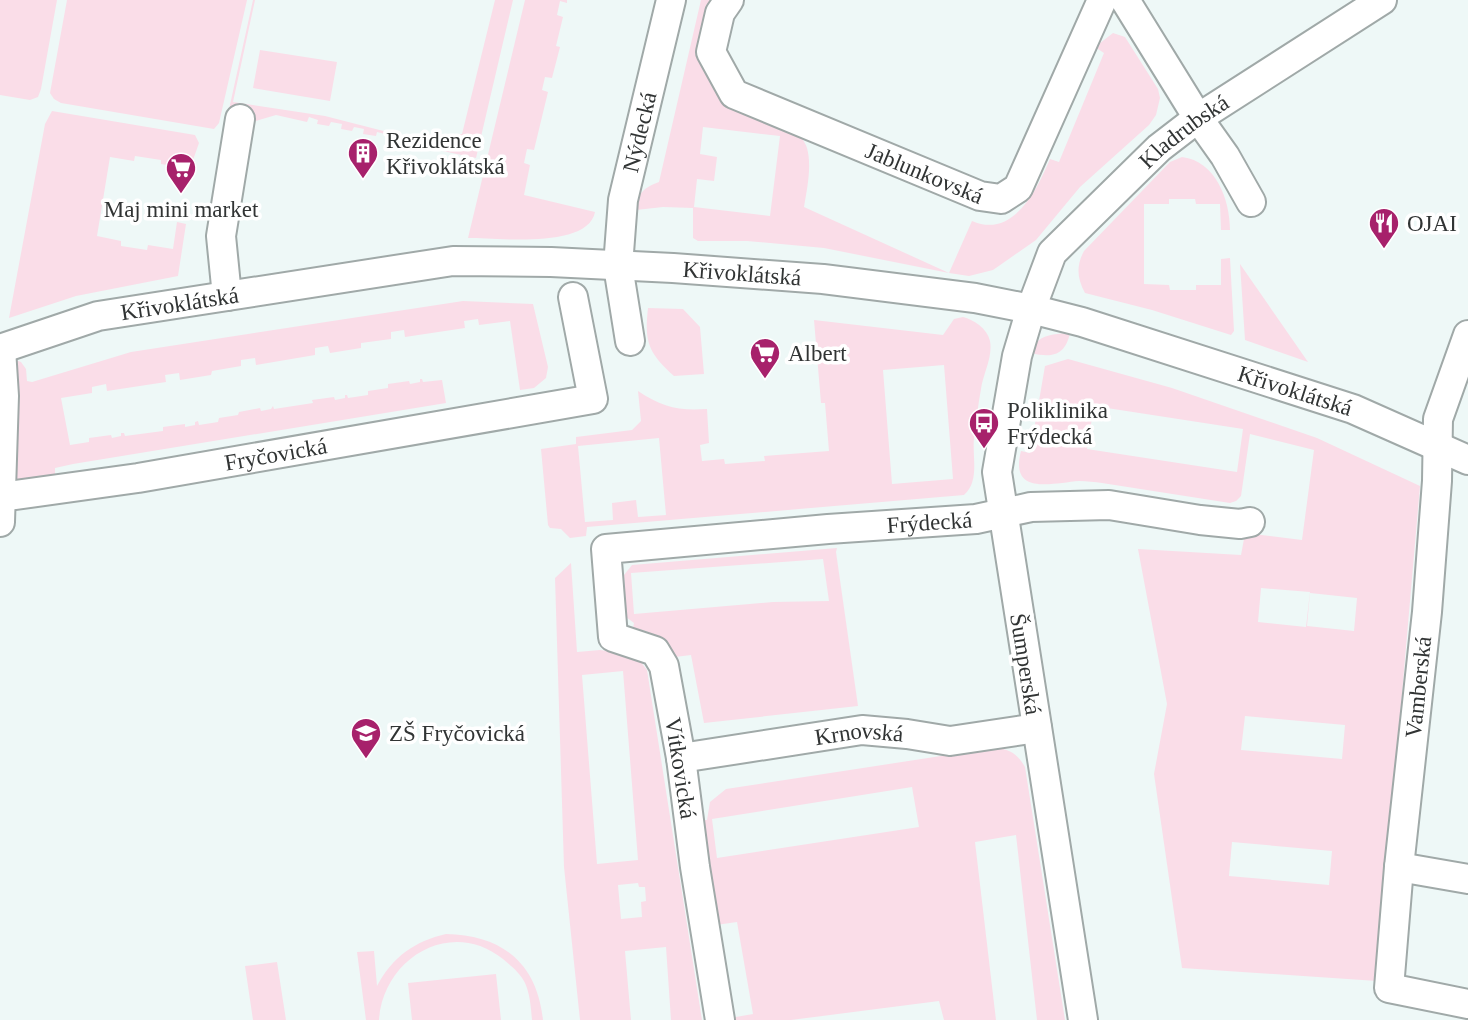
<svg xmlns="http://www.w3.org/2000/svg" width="1468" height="1020" font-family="Georgia,serif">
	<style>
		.green { fill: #fadde8; fill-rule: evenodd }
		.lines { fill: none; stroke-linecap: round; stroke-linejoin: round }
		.street-casing { stroke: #a0a9a8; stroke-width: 32 }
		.street { stroke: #fff; stroke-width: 28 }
		.labels { text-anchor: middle; stroke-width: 7; stroke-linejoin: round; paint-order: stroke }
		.street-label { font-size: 23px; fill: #313434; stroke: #fff }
		.poi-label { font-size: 23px; fill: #313434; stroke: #fff; text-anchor: start }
	</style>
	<rect width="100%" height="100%" fill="#eef8f7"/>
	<!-- green -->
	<path class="green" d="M0,0H57L41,89L38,97L30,100L0,95Z
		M67,0H247L219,123L214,129L61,103L54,99L50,93Z
		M253,0H255L233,102L325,116L399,135L462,134L495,0H513L476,158L433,149V145L422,142L420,146L411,144V140L400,137L398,141L388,139L389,135L377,132L376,136L363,134L364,129L354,127L352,131L341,129L342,124L331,122L329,126L317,124L318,120L309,117L307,122L276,115L228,129L226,123Z
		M525,0H567V3L560,1L557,15L563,17L556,46L560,47L552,78L545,77L542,90L548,92L534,150L527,149L524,163L530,165L524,195L595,212C588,249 498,238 468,238Z
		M701,0H714L705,54C727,72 800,124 807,148C812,166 807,189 804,207L949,273L972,221C1013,239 1037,190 1050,159L1059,162L1104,53L1095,47L1113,33L1125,37L1158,89L1160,98L1156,115L1149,125L1080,187L1036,240L993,270L969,276L949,273L824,248L747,241H698L693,238V208L663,207L636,210C636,194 645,187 659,182ZM703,127L780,136L770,216L694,207L697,179L714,181L717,157L700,154Z
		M260,50L337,62L330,101L253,88Z
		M52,111L195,135L199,143L181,194L185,168L161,164V160L135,156L134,161L110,157L97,236L121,241V246L147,250L148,245L173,249L177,222L186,224L178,276L76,296L9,318L45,124Z
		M1182,157C1216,161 1230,200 1230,230H1221L1220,204H1196L1195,199H1169V204H1144V284L1169,285L1170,290H1196V285H1221V259L1230,258L1234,331L1231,335L1152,310L1085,293C1077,278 1076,266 1084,251L1170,162Z
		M1240,264L1308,362L1245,340Z
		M463,301L533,304L548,367L546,378L534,388L520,390L510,321L479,325L478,319L464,321L465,328L405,337L404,330L391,332V339L361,343V348L330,353L328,346L315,348V355L256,365L255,358L241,360V366L212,371L211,375L180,380L179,373L165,375L166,382L107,391L106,384L92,387V393L61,398L70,445L89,442V438L111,435L112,438L121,436V433H124L125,436L163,431V427L185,424V427L195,425V422L198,421L199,425L218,422L219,418L238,415L239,412L260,408L261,411L271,409L273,406L274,409L313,403L312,400L334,397L335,400L345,398V395H347L348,398L368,395V391L388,388V384L409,381L410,384L420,382V379H422L423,382L442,380L446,403L73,464L55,468V476L9,494L13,359L21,362L26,369L27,381L32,382L131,352Z
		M648,308L683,309L700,327L704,374L674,376C649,353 644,343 648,308Z
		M963,317C974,320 987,328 990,341C993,357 983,374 981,389C978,405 976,422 974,438C972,457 980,481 964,495L587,527L586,536L570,538L561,529L550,528L548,525L541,449L576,444V437L632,430L641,421L638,391C662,407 678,411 707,409L709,443L700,445L702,461L724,459L725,464L765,461L764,456L829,451L825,403H821L814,320L943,335L954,319ZM944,365L953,479L892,484L883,370ZM659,438L666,515L638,517L636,500L612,503L613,520L585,522L578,446Z
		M1070,333C1065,356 1052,358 1031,353C1036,334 1054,334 1070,333Z
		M1068,359L1172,388L1317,438L1420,486L1377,981L1182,968L1154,774L1167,704L1138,549L1241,555L1244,539L1253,534L1302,540L1314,450L1250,434L1241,496L1236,501L1230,503L1102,483C1095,482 1087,481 1079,481C1053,483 1009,496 1021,451L1030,453L1045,366ZM1094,406L1243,429L1237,472L1087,449ZM1261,588L1310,592L1306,627L1258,622ZM1310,593L1357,598L1354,631L1307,626ZM1245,716L1345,725L1342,759L1241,750ZM1232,842L1332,851L1329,885L1229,876Z
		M837,548L836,552L858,706L704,723L691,655L675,657C665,638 654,632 633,628L634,623L626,617L624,575L632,565ZM823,559L829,601L773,602L634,614L631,573Z
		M571,563L577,652L600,650L632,655L633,660L640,661L647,670L702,1020H671L666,947L625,951L631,1020H580L564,867L555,578ZM623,671L638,860L597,864L582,675ZM638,883L639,887H645L646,901L641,902L642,917L621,919L618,885Z
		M993,748C1008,748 1017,753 1025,767L1065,1020H1037L1016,835L975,842L996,1020H944L939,1001L791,1020H731L730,1018L753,1014L737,922L716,925L700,820H707L710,802L726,789ZM912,787L919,827L717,858L712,819Z
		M446,934C502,935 537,963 543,1020H532C531,1008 530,994 525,983C520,973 511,966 503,959C451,917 383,958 379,1020H366L357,952L374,951L377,986C392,957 415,941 446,934Z
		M277,962L286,1020H253L245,966Z
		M496,974L501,1020H412L408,983Z"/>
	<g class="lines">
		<!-- street casing -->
		<g class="street-casing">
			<g id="street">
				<path id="s1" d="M729,0L720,13L711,52L734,94L980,196L1001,199L1018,188L1102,0"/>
				<path d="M1125,0L1198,118L1225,156L1251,202"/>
				<path d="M227,296L221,236L240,119"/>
				<path d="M1468,335L1438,419L1437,481L1427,612L1399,867L1389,988L1468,1004"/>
				<path id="s2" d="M630,341L618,266L623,200L671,0"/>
				<path id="s3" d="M0,349L98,316L453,261L551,262L673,268L823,279L975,298L1031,309L1082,322L1353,409L1468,460"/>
				<path id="s4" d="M1,497L138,478L593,399L573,297"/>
				<path d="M0,522L4,396L1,349"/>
				<path id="s5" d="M681,758L862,730L907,734L950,741L1037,728"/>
				<path d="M1399,867L1468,879"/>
				<path id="s6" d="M720,1020L695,867L681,758L664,666L655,651L613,637L606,549L828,529L976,519L1031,507L1109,505L1200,520L1240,524L1250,522"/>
				<path id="s7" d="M1083,1020L997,472L1017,356L1031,309L1052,253L1159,148L1198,118L1382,0"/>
			</g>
		</g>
		<!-- street -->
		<use href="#street" class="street"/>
	</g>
	<!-- icons -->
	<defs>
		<g id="building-pin" transform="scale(1.575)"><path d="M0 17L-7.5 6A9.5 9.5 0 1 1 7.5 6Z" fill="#a7216b" stroke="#fff"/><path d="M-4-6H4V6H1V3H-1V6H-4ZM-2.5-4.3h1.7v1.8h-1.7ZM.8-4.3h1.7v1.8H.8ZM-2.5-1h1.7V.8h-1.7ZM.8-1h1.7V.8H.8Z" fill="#fff"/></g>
		<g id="supermarket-pin" transform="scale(1.575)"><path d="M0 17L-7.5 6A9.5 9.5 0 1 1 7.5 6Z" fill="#a7216b" stroke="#fff"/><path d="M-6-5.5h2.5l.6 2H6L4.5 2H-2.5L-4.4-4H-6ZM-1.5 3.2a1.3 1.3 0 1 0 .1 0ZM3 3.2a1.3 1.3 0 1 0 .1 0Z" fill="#fff"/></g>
		<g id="restaurant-pin" transform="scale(1.575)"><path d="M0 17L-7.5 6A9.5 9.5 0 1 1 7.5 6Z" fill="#a7216b" stroke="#fff"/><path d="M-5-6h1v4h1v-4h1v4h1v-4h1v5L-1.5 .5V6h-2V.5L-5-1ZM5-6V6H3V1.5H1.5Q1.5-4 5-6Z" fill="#fff"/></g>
		<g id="bus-pin" transform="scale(1.575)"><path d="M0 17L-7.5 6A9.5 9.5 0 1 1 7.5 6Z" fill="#a7216b" stroke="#fff"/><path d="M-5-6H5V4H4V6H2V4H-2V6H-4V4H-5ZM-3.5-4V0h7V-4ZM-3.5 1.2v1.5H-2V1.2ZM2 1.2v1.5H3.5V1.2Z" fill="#fff"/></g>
		<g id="school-pin" transform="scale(1.575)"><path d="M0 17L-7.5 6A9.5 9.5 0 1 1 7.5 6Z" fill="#a7216b" stroke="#fff"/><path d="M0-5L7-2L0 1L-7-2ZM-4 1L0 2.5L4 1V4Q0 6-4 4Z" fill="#fff"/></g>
	</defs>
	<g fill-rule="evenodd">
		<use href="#building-pin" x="363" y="153"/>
		<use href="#supermarket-pin" x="181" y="168"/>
		<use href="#restaurant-pin" x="1384" y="223"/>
		<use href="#supermarket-pin" x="765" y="353"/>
		<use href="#bus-pin" x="984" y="423"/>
		<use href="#school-pin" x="366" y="733"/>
	</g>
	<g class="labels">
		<!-- street labels -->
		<g class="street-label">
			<text dy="8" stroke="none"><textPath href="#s2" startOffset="212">Nýdecká</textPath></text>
			<text dy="8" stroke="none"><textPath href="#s7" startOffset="961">Kladrubská</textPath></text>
			<text dy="8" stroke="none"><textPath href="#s1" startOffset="310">Jablunkovská</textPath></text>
			<text dy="8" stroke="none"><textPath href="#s3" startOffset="752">Křivoklátská</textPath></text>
			<text dy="8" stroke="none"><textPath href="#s3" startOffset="186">Křivoklátská</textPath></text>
			<text dy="8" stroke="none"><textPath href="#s3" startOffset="1320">Křivoklátská</textPath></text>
			<text dy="8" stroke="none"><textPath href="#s4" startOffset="278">Fryčovická</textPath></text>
			<text dy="8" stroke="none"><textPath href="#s6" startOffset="833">Frýdecká</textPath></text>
			<text transform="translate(1026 664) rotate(81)" y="8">Šumperská</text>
			<text transform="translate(1418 687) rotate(-84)" y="8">Vamberská</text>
			<text dy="8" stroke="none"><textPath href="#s5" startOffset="180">Krnovská</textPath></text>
			<text transform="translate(681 768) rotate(81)" y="8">Vítkovická</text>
		</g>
		<!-- poi labels -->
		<g class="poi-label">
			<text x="386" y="148">Rezidence<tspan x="386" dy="26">Křivoklátská</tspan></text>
			<text x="181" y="217" text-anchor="middle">Maj mini market</text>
			<text x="1407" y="231">OJAI</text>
			<text x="788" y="361">Albert</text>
			<text x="1007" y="418">Poliklinika<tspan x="1007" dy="26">Frýdecká</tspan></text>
			<text x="389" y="741">ZŠ Fryčovická</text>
		</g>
	</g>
</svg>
